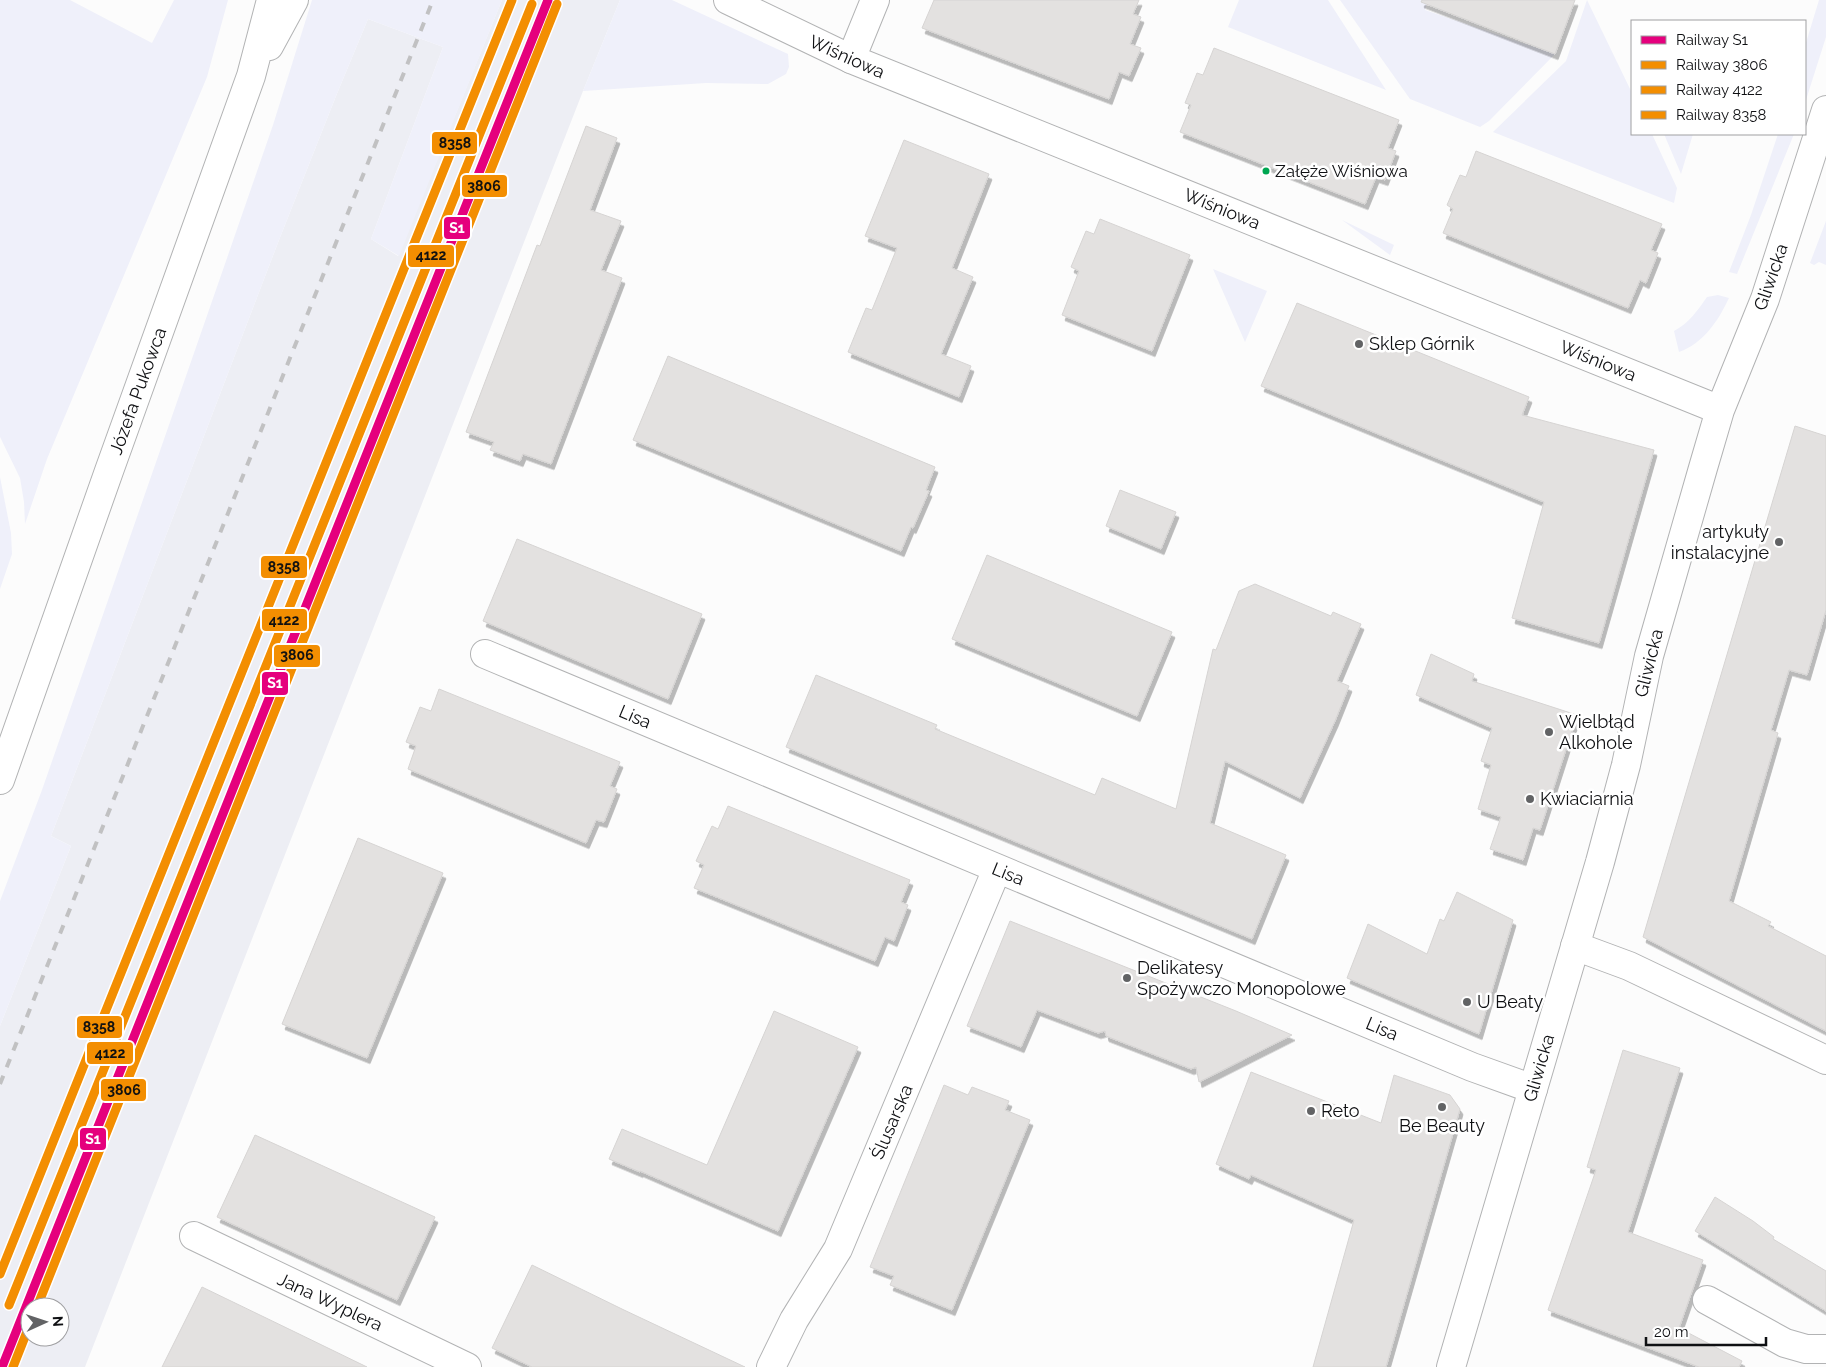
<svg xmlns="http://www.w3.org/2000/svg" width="1826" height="1367" font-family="Raleway,sans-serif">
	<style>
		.built { fill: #edeef4; fill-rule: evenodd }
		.green { fill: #eff0fa }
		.building { fill: #e3e1e0; stroke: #d6d4d3; filter: url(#shadow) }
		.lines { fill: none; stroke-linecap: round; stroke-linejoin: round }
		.street-casing { stroke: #b2b3b4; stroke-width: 30 }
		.secondary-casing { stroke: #b2b3b4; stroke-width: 30 }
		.street { stroke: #fff; stroke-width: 28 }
		.secondary { stroke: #fff; stroke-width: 28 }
		.rail { stroke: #c1c1c2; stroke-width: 4; stroke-dasharray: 9 9; stroke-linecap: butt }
		.rail-1-casing { stroke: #fff; stroke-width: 12 }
		.rail-2-casing { stroke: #fff; stroke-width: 12 }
		.rail-3-casing { stroke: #fff; stroke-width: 12 }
		.rail-4-casing { stroke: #fff; stroke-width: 12 }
		.rail-1 { stroke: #e5007d; stroke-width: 9 }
		.rail-2 { stroke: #f38e01; stroke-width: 9 }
		.rail-3 { stroke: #f38e01; stroke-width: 9 }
		.rail-4 { stroke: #f38e01; stroke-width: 9 }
		.bus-dot { fill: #00a651; stroke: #fff; stroke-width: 2 }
		.poi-dot { fill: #626365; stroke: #fff; stroke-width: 2 }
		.labels { text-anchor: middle; stroke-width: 5; stroke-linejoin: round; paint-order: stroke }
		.bus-label { font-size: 17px; fill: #0f1013; stroke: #fff; text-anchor: start }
		.street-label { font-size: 18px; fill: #0f1013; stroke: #fff }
		.poi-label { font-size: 18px; fill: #0f1013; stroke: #fff; text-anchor: start }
		.line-badge { stroke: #fff; stroke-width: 2 }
		.badge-label { font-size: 14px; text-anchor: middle; font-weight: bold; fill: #fff }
		.pale-badge-label { font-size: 14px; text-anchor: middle; font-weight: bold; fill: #111 }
	</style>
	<defs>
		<filter id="shadow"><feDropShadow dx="3" dy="5.5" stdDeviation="0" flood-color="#0004"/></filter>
	</defs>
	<rect width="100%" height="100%" fill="#fcfcfc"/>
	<!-- built -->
	<path class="built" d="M502,0H620L583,91L85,1367H0V1026L71,846L51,836L279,240L336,96L368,19L443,47L371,239L398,256ZM30,1307H60V1337H30Z"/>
	<!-- green -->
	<path class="green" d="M0,0H70L152,43L174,0H228L207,77L47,459L25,524L24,502L20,478L0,437Z
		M312,0H502L399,256L371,239L443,47L368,19L336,96L279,240L51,836L71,846L0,1026V901L42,790L226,261L273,125Z
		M620,0H672L788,54L789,67L786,74L768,84L706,83L583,91Z
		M1239,0H1328L1386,90L1228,27Z
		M1340,0H1428L1425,10L1555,54L1489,121L1480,127L1410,99Z
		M1587,0L1632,93V134H1652L1677,188L1674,203L1493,132L1566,61Z
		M1819,0H1826V37L1805,103V46Z
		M1664,134H1693L1681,174Z
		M1778,134H1794L1737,274L1729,272L1751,215Z
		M1342,220L1394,245L1390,255Z
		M1826,221V265L1819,262L1814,265L1810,263Z
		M1213,269L1267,291L1245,342Z
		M1718,295L1729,298C1718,321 1704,343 1679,352L1674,331C1689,323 1698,310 1707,297Z
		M0,477L11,533L12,554L0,589Z"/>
	<!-- building -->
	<path class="building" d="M934,0H1139L1133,14L1141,17L1130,44L1141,48L1129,76L1119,72L1109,99L922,28Z
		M1422,0H1575L1555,54L1421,2Z
		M1214,48L1399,120L1388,148L1396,151L1385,180L1376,177L1365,204L1180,132L1191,105L1185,103L1197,73L1203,75Z
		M586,126L617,138L590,210L621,221L601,270L622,278L551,464L523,454L520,461L490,450L494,442L466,432L537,245L540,246Z
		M904,140L989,174L952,268L973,277L941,354L971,366L959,397L848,352L866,308L872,310L897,248L865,236Z
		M1476,151L1662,224L1651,250L1658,253L1646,283L1640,280L1628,308L1443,233L1453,209L1447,205L1460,175L1466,177Z
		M1100,219L1190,255L1152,351L1062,315L1079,271L1071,267L1086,231L1094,234Z
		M1297,303L1529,397L1522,415L1654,450L1599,643L1512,618L1544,502L1261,386Z
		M668,356L935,467L926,490L929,491L913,528L911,527L901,551L633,440Z
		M1795,426L1826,436V610L1807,675L1789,670L1771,730L1778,733L1729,901L1771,922L1768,926L1826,956V1031L1643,937Z
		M1120,490L1176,512L1161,549L1106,526Z
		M517,539L702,614L668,699L483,621Z
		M987,555L1172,632L1137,716L952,639Z
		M1255,584L1331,616L1333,612L1361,624L1337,681L1349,686L1335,721L1300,798L1225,761L1210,823L1286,855L1252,939L786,747L816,675L937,725L935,729L1095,795L1102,778L1176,809L1213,649L1216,650L1239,591Z
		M1431,654L1474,674L1472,681L1577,715L1540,830L1533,828L1523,860L1490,849L1501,817L1478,809L1491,765L1481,761L1492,728L1416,695Z
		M439,689L620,762L610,786L617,789L604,822L596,820L586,843L408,769L416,746L406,742L420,707L431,711Z
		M728,806L910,880L901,902L908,905L894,941L885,937L875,961L694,888L704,865L696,861L712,826L718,829Z
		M358,838L443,873L367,1058L282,1024Z
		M1457,892L1513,920L1479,1034L1347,978L1368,924L1427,954L1440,919L1444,921Z
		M1010,921L1236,1011L1292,1035L1199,1082L1196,1067L1191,1069L1106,1036L1105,1031L1098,1033L1037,1010L1021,1047L967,1026Z
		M774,1011L858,1047L778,1231L640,1171V1172L609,1159L622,1129L707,1165Z
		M1623,1050L1680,1068L1628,1232L1703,1260L1679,1328L1742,1361L1739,1367H1699L1548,1310L1596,1170L1587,1167Z
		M1251,1072L1381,1123L1394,1075L1450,1095L1460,1109L1386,1367H1313L1354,1220L1251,1175L1249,1179L1216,1164Z
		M944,1085L968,1095L972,1087L1009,1101L1005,1110L1030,1120L952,1310L890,1285L894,1276L870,1267Z
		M255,1135L435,1217L397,1300L217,1217Z
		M1715,1197L1753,1221L1774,1237L1773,1239L1826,1271V1311L1695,1231Z
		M532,1265L624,1310L745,1367H532L492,1348Z
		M202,1287L295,1332L367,1367H162Z"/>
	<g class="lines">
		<!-- street casing -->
		<g class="street-casing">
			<path id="street" d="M851,59L875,0
				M485,654L1472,1067L1533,1089
				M1575,946L1629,966L1826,1060
				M194,1236L467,1367
				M1707,1300L1785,1343L1806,1349H1826
				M771,1367L794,1320L838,1249L997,869"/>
		</g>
		<!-- secondary casing -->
		<g class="secondary-casing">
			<path id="secondary" d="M728,0L851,59L1720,410
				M269,46L294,0
				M0,780L109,471L251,76L271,0
				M1451,1367L1600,862L1626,765L1649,656L1703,468L1720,410L1765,299L1826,110"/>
		</g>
		<!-- street -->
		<use href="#street" class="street"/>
		<!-- secondary -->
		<use href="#secondary" class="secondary"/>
		<!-- rail -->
		<path class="rail" d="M0,1084L433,0"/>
		<!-- rail-1 casing -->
		<g class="rail-1-casing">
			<path id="rail-1" d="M2,1367L548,0"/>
		</g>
		<!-- rail-2 casing -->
		<g class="rail-2-casing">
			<path id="rail-2" d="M37,1307L557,4
				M13,1367L30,1324"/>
		</g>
		<!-- rail-3 casing -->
		<g class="rail-3-casing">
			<path id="rail-3" d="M9,1305L532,4"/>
		</g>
		<!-- rail-4 casing -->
		<g class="rail-4-casing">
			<path id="rail-4" d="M0,1274L512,0"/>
		</g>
		<!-- rail-1 -->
		<use href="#rail-1" class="rail-1"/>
		<!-- rail-2 -->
		<use href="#rail-2" class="rail-2"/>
		<!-- rail-3 -->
		<use href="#rail-3" class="rail-3"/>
		<!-- rail-4 -->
		<use href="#rail-4" class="rail-4"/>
	</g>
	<!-- markers -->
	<circle class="bus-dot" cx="1266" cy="171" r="4.5"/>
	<g class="poi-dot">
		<circle cx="1359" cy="344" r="5"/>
		<circle cx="1779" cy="542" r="5"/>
		<circle cx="1549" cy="732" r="5"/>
		<circle cx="1530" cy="799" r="5"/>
		<circle cx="1127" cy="978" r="5"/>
		<circle cx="1467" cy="1002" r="5"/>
		<circle cx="1442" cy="1107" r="5"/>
		<circle cx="1311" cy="1111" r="5"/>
	</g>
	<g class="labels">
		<!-- bus labels -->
		<g class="bus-label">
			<text x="1275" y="177">Załęże Wiśniowa</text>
		</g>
		<!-- street labels -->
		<g class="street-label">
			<text transform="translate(847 57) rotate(24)" y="6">Wiśniowa</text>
			<text transform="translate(1222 209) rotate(22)" y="6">Wiśniowa</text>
			<text transform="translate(1771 277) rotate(-71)" y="6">Gliwicka</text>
			<text transform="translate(1598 361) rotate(22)" y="6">Wiśniowa</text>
			<text transform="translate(138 391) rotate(-70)" y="6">Józefa Pukowca</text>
			<text transform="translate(1649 663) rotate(-76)" y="6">Gliwicka</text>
			<text transform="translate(635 717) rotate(23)" y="6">Lisa</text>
			<text transform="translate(1008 874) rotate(22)" y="6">Lisa</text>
			<text transform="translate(1382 1029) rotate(23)" y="6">Lisa</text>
			<text transform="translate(1539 1068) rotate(-74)" y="6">Gliwicka</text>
			<text transform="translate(892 1122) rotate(-67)" y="6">Ślusarska</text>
			<text transform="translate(330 1302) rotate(25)" y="6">Jana Wyplera</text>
		</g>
		<!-- poi labels -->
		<g class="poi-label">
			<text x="1369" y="350">Sklep Górnik</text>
			<text x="1769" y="538" text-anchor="end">artykuły<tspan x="1769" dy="21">instalacyjne</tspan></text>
			<text x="1559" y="728">Wielbłąd<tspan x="1559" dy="21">Alkohole</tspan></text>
			<text x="1540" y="805">Kwiaciarnia</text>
			<text x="1137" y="974">Delikatesy<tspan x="1137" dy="21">Spożywczo Monopolowe</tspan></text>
			<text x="1477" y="1008">U Beaty</text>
			<text x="1321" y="1117">Reto</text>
			<text x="1442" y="1132" text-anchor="middle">Be Beauty</text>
		</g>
	</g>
	<g class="line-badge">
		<rect x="431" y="131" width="47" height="24" rx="5" fill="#f38e01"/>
		<rect x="461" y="174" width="47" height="24" rx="5" fill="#f38e01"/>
		<rect x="443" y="216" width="28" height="24" rx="5" fill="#e5007d"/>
		<rect x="407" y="244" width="48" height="24" rx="5" fill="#f38e01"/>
		<rect x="260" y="555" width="48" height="24" rx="5" fill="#f38e01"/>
		<rect x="261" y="608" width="47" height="24" rx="5" fill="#f38e01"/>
		<rect x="273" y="644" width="48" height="24" rx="5" fill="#f38e01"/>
		<rect x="261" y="671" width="28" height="25" rx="5" fill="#e5007d"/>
		<rect x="76" y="1015" width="47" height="24" rx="5" fill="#f38e01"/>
		<rect x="86" y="1041" width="48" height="24" rx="5" fill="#f38e01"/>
		<rect x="100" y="1078" width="47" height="24" rx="5" fill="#f38e01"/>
		<rect x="79" y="1127" width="28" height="24" rx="5" fill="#e5007d"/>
	</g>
	<g class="badge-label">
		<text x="457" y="233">S1</text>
		<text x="275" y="688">S1</text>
		<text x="93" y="1144">S1</text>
	</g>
	<g class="pale-badge-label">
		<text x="455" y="148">8358</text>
		<text x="484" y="191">3806</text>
		<text x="431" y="260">4122</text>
		<text x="284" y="572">8358</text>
		<text x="284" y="625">4122</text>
		<text x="297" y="660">3806</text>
		<text x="99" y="1032">8358</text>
		<text x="110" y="1058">4122</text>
		<text x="124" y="1095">3806</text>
	</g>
	<!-- legend -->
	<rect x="1631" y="20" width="175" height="115" fill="#ffffff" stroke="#9f9fa1"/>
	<rect x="1641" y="36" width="25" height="8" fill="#e5007d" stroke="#9f9fa1"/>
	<text x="1676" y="45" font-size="15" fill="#0f1013">Railway S1</text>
	<rect x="1641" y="61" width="25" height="8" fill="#f38e01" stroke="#9f9fa1"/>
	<text x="1676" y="70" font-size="15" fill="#0f1013">Railway 3806</text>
	<rect x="1641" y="86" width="25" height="8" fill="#f38e01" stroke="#9f9fa1"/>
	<text x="1676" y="95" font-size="15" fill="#0f1013">Railway 4122</text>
	<rect x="1641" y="111" width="25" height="8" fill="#f38e01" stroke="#9f9fa1"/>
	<text x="1676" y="120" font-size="15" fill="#0f1013">Railway 8358</text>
	<!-- north arrow -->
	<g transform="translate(45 1322) rotate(87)"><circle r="24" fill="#ffffff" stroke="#9f9fa1"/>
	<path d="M0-4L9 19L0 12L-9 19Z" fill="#626365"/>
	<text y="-8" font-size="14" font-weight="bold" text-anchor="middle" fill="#0f1013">N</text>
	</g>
	<!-- scale -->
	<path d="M1646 1337v8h120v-8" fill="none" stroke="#0f1013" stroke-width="2.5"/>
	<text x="1654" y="1337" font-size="15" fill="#0f1013" stroke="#ffffff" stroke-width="4" paint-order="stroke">20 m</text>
</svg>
